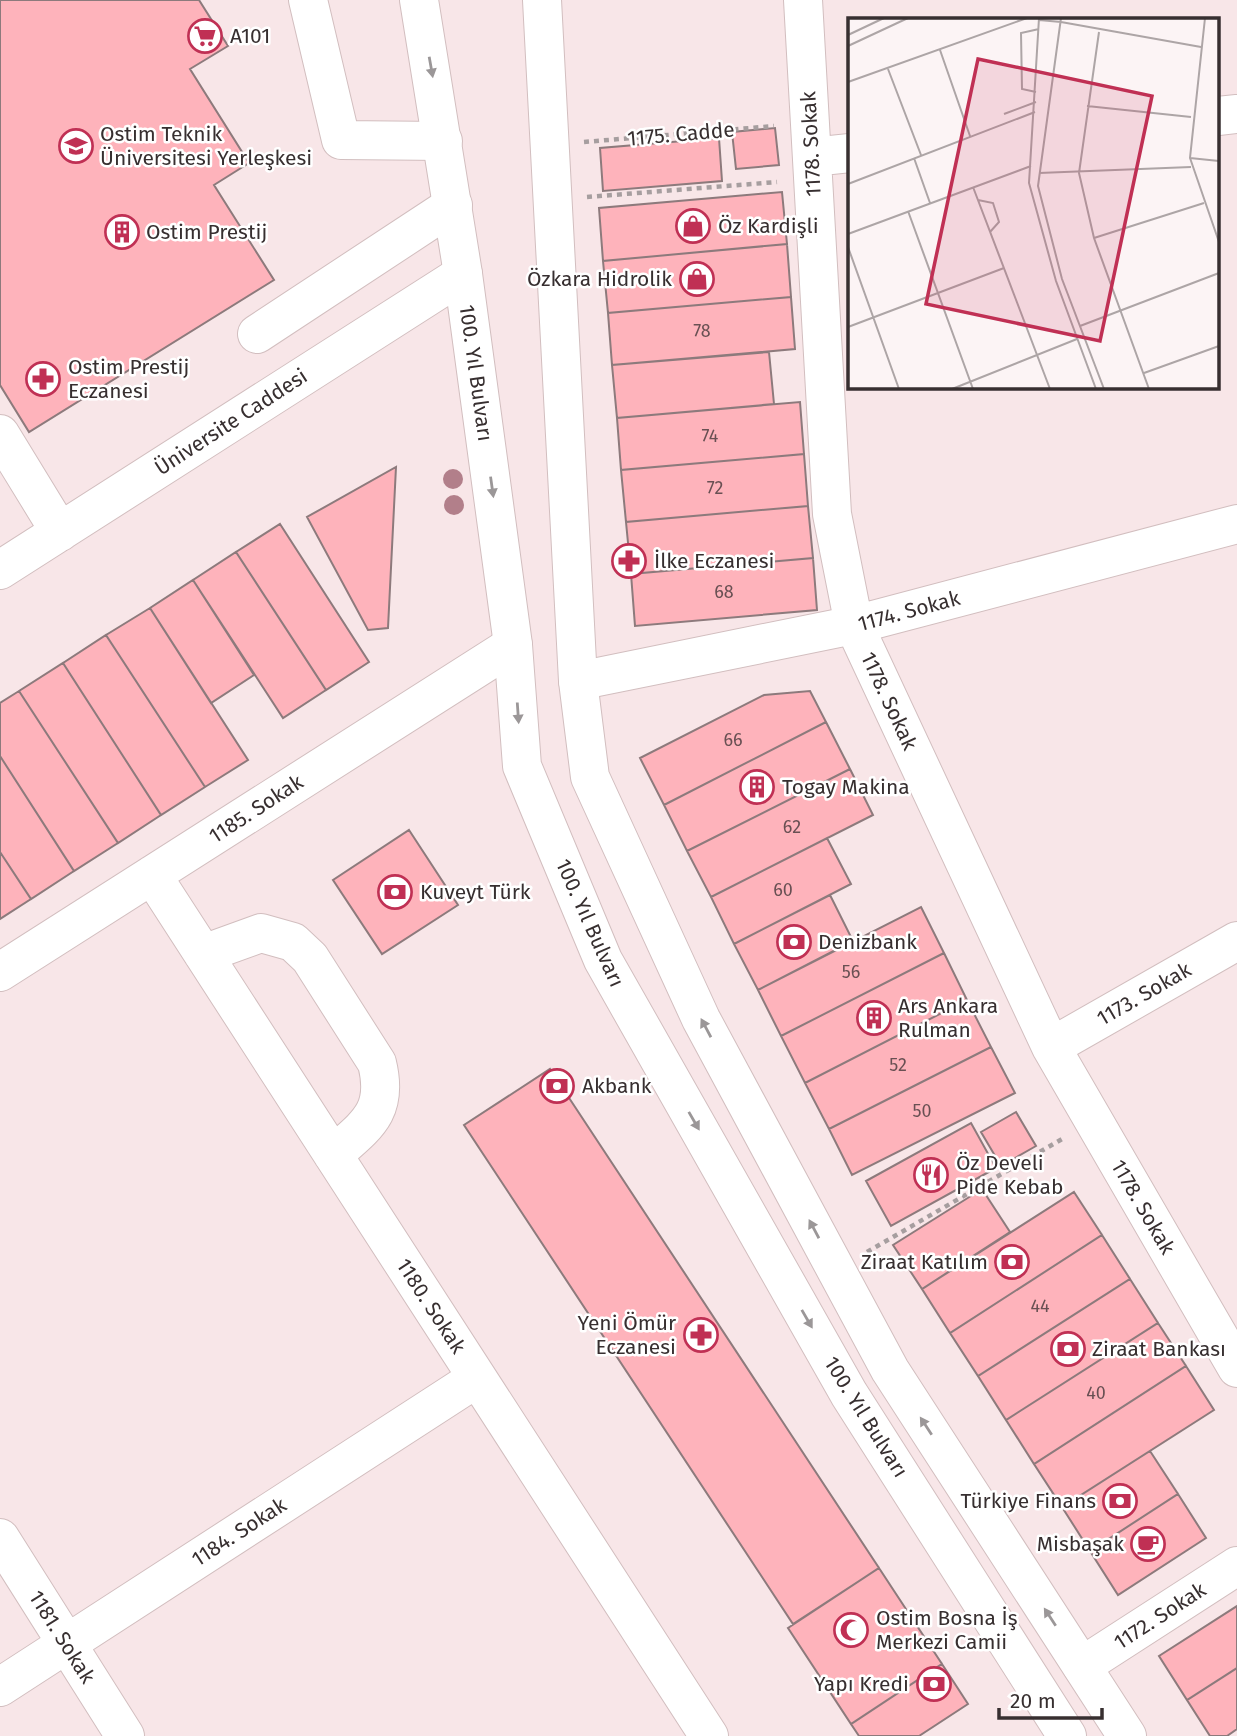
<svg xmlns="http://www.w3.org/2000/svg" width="1237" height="1736" font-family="'Fira Sans',sans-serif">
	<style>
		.built { fill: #f8e6e8; fill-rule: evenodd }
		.building { fill: #feb3bb; stroke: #8d7a7c; stroke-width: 2 }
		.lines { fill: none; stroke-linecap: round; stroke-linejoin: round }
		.minor-casing { stroke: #d2bebf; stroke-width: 40 }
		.major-casing { stroke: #d2bebf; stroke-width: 40 }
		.path { stroke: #a69e9f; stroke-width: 4.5; stroke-dasharray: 5 5; stroke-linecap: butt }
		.minor { stroke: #fff; stroke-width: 38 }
		.major { stroke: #fff; stroke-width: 38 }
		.tree { fill: #b27f8a }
		.oneway { fill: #9b9798 }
		.labels { text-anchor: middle; stroke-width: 5; stroke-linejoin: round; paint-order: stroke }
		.number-label { font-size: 18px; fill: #695053 }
		.poi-label { font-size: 21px; fill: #372f30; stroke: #fff; text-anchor: start }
		.street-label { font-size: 21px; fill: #372f30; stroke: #fff }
		.inset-road { fill: none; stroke: #ada5a6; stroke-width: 2 }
		.view { fill: #c03054; fill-opacity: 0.15; stroke: #c03054; stroke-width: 3.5 }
		.inset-edge { fill: none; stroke: #372f30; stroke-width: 3.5 }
	</style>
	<rect width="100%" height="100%" fill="#fcf4f5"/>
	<!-- built -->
	<path class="built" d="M0,0H1237V1736H0ZM850,19H1218V387H850Z"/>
	<!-- building -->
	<path class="building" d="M0,0H199L228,46L190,69L249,163L214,185L274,280L29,432L0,385Z
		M775,128L779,165L736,169L732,132Z
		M719,138L722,181L603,191L600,148Z
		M782,192L787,244L603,261L599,208Z
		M787,244L791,297L608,313L603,261Z
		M791,297L795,349L612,365L608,313Z
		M769,352L774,404L617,418L612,365Z
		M800,402L804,454L621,470L617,418Z
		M804,454L808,506L626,522L621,470Z
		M396,467L388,628L368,630L307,517Z
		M808,506L813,558L631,574L626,522Z
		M280,524L369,662L326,690L236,552Z
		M236,552L326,690L283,718L193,580Z
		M813,558L817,610L635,626L631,574Z
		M193,580L254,675L211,703L150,608Z
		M150,608L248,760L205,787L106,635Z
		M106,635L205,787L161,815L63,663Z
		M63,663L161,815L118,843L19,691Z
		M19,691L118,843L74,871L0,756V703Z
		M810,691L826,722L664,805L640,758L764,695Z
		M826,722L850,769L687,851L664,805Z
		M0,756L74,871L31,899L0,852Z
		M850,769L873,815L711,897L687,851Z
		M409,830L458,905L382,954L333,880Z
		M827,838L851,884L734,944L711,897Z
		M0,852L31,899L0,919Z
		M830,895L853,941L758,990L734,944Z
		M921,907L944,953L781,1036L758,990Z
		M944,953L967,1000L805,1083L781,1036Z
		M967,1000L991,1047L829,1129L805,1083Z
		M991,1047L1015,1093L852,1175L829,1129Z
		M550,1069L879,1568L793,1624L464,1125Z
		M1016,1112L1036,1146L1001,1166L981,1132Z
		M971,1123L996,1168L891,1226L866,1181Z
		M982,1189L1010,1232L922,1289L893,1245Z
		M1074,1192L1102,1235L950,1333L922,1289Z
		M1102,1235L1130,1279L978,1376L950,1333Z
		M1130,1279L1158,1323L1006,1420L978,1376Z
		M1158,1323L1186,1366L1034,1464L1006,1420Z
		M1186,1366L1214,1410L1062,1507L1034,1464Z
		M1150,1451L1178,1494L1090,1551L1062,1507Z
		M1178,1494L1206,1538L1118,1595L1090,1551Z
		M879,1568L942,1664L851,1724L788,1628Z
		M1237,1606V1668L1187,1700L1159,1656Z
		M942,1664L968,1704L919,1736H859L851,1724Z
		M1237,1668V1729L1227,1736H1210L1187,1700Z"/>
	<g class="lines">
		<!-- minor casing -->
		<g class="minor-casing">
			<path id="minor" d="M308,0L341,140L443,141
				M803,0L832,514L854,625L1051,1047L1237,1368
				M1218,116L1237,114
				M812,157L850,153
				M257,334L453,205
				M0,434L60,532
				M0,570L463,274
				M578,681L854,625L1237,524
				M152,875L709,1736
				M203,954L261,933L293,942L310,958L377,1063C389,1112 367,1125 333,1155
				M0,972L513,645
				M1051,1047L1237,941
				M0,1538L125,1736
				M1082,1666L1237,1566
				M0,1687L477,1378"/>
		</g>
		<!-- major casing -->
		<g class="major-casing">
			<path id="major" d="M419,0L463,274L513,645L522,766L603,960L849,1394L1067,1736
				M542,0L578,681L590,777L701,1019L890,1370L1127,1736"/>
		</g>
		<!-- path -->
		<path class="path" d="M584,142L774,126
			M587,197L777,182
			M867,1252L1062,1139"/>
		<!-- minor -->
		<use href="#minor" class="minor"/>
		<!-- major -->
		<use href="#major" class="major"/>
	</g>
	<!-- trees -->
	<g class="tree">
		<circle cx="453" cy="479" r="10"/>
		<circle cx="454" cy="505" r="10"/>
	</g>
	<!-- one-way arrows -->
	<defs><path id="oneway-solid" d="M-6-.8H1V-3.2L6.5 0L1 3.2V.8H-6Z" transform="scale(1.75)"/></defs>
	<g class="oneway">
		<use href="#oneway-solid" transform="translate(431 67) rotate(80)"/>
		<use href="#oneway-solid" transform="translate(492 487) rotate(82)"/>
		<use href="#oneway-solid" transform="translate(518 713) rotate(86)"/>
		<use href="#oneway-solid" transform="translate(706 1028) rotate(-118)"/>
		<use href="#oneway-solid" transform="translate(694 1121) rotate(60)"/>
		<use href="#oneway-solid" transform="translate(814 1229) rotate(-118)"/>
		<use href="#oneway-solid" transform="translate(807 1319) rotate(60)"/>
		<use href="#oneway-solid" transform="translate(926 1426) rotate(-123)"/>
		<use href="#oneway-solid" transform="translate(1050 1617) rotate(-123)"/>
	</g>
	<!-- icons -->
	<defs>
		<g id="supermarket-ring" transform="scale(1.75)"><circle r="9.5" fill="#fff" stroke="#c03054" stroke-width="1.5"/><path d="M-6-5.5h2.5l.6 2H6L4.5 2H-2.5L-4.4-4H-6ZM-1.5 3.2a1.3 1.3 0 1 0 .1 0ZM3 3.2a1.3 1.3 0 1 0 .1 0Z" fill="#c03054"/></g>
		<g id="university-ring" transform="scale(1.75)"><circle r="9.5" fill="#fff" stroke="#c03054" stroke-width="1.5"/><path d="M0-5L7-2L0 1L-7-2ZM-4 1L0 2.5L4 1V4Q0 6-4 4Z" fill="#c03054"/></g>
		<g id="shop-ring" transform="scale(1.75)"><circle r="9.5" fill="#fff" stroke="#c03054" stroke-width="1.5"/><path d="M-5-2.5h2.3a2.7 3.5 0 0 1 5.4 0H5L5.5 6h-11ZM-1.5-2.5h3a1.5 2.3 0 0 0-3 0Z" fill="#c03054"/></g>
		<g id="building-ring" transform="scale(1.75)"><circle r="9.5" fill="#fff" stroke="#c03054" stroke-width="1.5"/><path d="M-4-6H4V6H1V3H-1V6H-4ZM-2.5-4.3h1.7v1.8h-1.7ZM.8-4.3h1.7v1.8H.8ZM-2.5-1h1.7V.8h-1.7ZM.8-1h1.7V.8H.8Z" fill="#c03054"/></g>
		<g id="pharmacy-ring" transform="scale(1.75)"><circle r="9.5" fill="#fff" stroke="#c03054" stroke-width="1.5"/><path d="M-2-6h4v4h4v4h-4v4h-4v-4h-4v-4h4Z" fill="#c03054"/></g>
		<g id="bank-ring" transform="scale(1.75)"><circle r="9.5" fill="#fff" stroke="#c03054" stroke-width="1.5"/><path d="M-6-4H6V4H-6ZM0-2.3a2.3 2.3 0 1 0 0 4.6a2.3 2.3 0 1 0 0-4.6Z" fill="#c03054"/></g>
		<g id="restaurant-ring" transform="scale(1.75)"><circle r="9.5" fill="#fff" stroke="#c03054" stroke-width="1.5"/><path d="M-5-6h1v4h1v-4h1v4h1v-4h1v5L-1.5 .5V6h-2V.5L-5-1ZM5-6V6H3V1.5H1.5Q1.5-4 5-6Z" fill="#c03054"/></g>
		<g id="cafe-ring" transform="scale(1.75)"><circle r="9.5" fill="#fff" stroke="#c03054" stroke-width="1.5"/><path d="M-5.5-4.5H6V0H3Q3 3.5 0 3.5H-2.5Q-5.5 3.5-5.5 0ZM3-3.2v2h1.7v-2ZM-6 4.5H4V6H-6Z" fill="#c03054"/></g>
		<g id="mosque-ring" transform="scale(1.75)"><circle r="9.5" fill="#fff" stroke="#c03054" stroke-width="1.5"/><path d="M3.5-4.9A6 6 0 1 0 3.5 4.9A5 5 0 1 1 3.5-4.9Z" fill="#c03054"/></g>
	</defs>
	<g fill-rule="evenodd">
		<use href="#supermarket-ring" x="205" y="36"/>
		<use href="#university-ring" x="76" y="146"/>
		<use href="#shop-ring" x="693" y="226"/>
		<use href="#building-ring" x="122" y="232"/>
		<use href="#shop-ring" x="697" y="279"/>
		<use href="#pharmacy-ring" x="43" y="379"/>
		<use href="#pharmacy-ring" x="629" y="561"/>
		<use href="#building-ring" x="757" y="787"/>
		<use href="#bank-ring" x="395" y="892"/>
		<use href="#bank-ring" x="794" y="942"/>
		<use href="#building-ring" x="874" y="1018"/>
		<use href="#bank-ring" x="557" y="1086"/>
		<use href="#restaurant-ring" x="931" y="1175"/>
		<use href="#bank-ring" x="1012" y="1262"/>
		<use href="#pharmacy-ring" x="701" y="1335"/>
		<use href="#bank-ring" x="1068" y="1349"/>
		<use href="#bank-ring" x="1120" y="1501"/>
		<use href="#cafe-ring" x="1148" y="1544"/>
		<use href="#mosque-ring" x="851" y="1630"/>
		<use href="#bank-ring" x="934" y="1684"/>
	</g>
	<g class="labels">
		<!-- number labels -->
		<g class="number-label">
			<text x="702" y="337">78</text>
			<text x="710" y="442">74</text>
			<text x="715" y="494">72</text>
			<text x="724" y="598">68</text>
			<text x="733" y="746">66</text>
			<text x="792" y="833">62</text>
			<text x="783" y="896">60</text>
			<text x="851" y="978">56</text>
			<text x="898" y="1071">52</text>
			<text x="922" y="1117">50</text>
			<text x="1040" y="1312">44</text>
			<text x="1096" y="1399">40</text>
		</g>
		<!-- poi labels -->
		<g class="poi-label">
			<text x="230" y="43">A101</text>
			<text x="100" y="141">Ostim Teknik<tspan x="100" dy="24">Üniversitesi Yerleşkesi</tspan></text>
			<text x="718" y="233">Öz Kardişli</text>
			<text x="146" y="239">Ostim Prestij</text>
			<text x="672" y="286" text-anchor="end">Özkara Hidrolik</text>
			<text x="68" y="374">Ostim Prestij<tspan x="68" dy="24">Eczanesi</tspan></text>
			<text x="654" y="568">İlke Eczanesi</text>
			<text x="782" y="794">Togay Makina</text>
			<text x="420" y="899">Kuveyt Türk</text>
			<text x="818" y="949">Denizbank</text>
			<text x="898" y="1013">Ars Ankara<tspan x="898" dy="24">Rulman</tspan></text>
			<text x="582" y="1093">Akbank</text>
			<text x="956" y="1170">Öz Develi<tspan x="956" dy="24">Pide Kebab</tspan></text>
			<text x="988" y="1269" text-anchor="end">Ziraat Katılım</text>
			<text x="676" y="1330" text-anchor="end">Yeni Ömür<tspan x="676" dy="24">Eczanesi</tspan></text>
			<text x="1092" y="1356">Ziraat Bankası</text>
			<text x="1096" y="1508" text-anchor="end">Türkiye Finans</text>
			<text x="1124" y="1551" text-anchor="end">Misbaşak</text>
			<text x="876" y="1625">Ostim Bosna İş<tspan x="876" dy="24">Merkezi Camii</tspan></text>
			<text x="909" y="1691" text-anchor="end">Yapı Kredi</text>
		</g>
		<!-- street labels -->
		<g class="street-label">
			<text transform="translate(681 134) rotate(-5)" y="7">1175. Cadde</text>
			<text transform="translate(811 144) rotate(-93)" y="7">1178. Sokak</text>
			<text transform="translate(476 373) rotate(82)" y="7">100. Yıl Bulvarı</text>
			<text transform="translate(231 422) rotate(-33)" y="7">Üniversite Caddesi</text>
			<text transform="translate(909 611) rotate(-15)" y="7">1174. Sokak</text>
			<text transform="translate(889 701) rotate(65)" y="7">1178. Sokak</text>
			<text transform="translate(256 809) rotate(-33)" y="7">1185. Sokak</text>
			<text transform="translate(590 923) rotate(66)" y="7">100. Yıl Bulvarı</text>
			<text transform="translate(1144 994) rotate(-30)" y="7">1173. Sokak</text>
			<text transform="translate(1143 1207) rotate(60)" y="7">1178. Sokak</text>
			<text transform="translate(431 1306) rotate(57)" y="7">1180. Sokak</text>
			<text transform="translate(866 1417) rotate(58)" y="7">100. Yıl Bulvarı</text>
			<text transform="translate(239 1532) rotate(-33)" y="7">1184. Sokak</text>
			<text transform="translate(1160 1616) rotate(-33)" y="7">1172. Sokak</text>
			<text transform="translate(62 1637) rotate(58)" y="7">1181. Sokak</text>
		</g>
	</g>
	<!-- overview -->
	<g transform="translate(848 18)">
		<rect width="371" height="371" fill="#fcf4f5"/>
		<path class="inset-road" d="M191,0L181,165L208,263L248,371M213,0L190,168L214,261L256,371M357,0L342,140L371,224M191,2L213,4M213,4L353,29M251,14L231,155L246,220L301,371M0,17L36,0M0,28L60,0M92,32L122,118M40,51L73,137M0,64L179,0M188,74L174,71L173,15L191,11M239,88L343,99M156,96L188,84M66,140L82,185M342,140L371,143M191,155L343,149M0,166L187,94M125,169L202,371M130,182L145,185L151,204L142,214M60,193L125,371M0,216L183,148M246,220L356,185M0,229L51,371M232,308L371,255M0,309L156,250M296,355L371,328M104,371L229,321"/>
		<path class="view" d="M130,41L304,78L252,323L78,286Z"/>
		<rect width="371" height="371" class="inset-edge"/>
	</g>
	<!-- scale -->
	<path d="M999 1708v10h103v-10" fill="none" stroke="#372f30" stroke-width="3.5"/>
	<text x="1010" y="1708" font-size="21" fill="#372f30" stroke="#ffffff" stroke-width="5" paint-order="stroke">20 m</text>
</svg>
